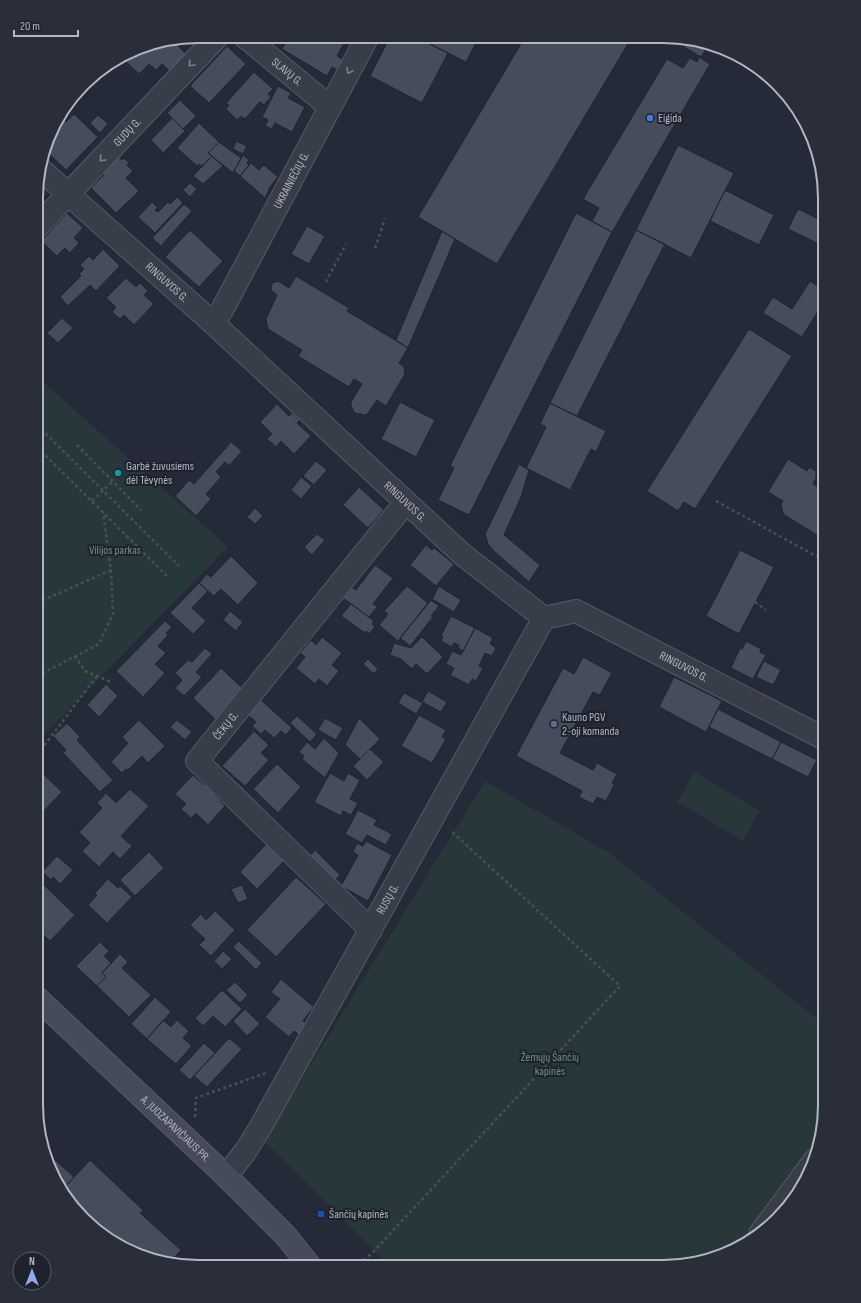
<svg xmlns="http://www.w3.org/2000/svg" width="861" height="1303" font-family="'Sofia Sans Condensed',sans-serif">
	<style>
		.green { fill: #27373a }
		.building { fill: #454d5d; stroke: #1f242f }
		.lines { fill: none; stroke-linecap: round; stroke-linejoin: round }
		.street-casing { stroke: #565a67; stroke-width: 24 }
		.secondary-casing { stroke: #565a67; stroke-width: 24 }
		.path { stroke: #445257; stroke-width: 2.5; stroke-dasharray: 3 3; stroke-linecap: butt }
		.street { stroke: #373d49; stroke-width: 22 }
		.secondary { stroke: #464b5b; stroke-width: 22 }
		.oneway { stroke: #7b808d }
		.shop-dot { fill: #3f7fe0; stroke: #1d222d; stroke-width: 1.5 }
		.culture-dot { fill: #0f9aa8; stroke: #1d222d; stroke-width: 1.5 }
		.service-dot { fill: #5c6f8a; stroke: #1d222d; stroke-width: 1.5 }
		.transit-dot { fill: #1a4fb4; stroke: #1d222d; stroke-width: 1.5 }
		.labels { text-anchor: middle; stroke-width: 4; stroke-linejoin: round; paint-order: stroke }
		.street-label { font-size: 12px; fill: #b3b7c5; stroke: #1d222d }
		.poi-label { font-size: 12px; fill: #b3b7c5; stroke: #1d222d; text-anchor: start }
		.park-label { font-size: 12px; fill: #6c9379; stroke: #1d222d }
		.rim { fill: none; stroke: #b3b7c5; stroke-width: 2 }
	</style>
	<rect width="100%" height="100%" fill="#242a38"/>
	<!-- green -->
	<path class="green" d="M39,378L228,547L37,742V380Z
		M694,772L760,811L743,841L677,802Z
		M485,781L608,852L825,1025V1116L816,1157L762,1233L725,1255L663,1267L386,1266L380,1256L264,1141Z"/>
	<!-- building -->
	<path class="building" d="M268,36H280L275,42Z
		M290,36H311L315,39L317,36H333L344,43L337,56L345,61L339,71L332,67L327,76L282,49Z
		M390,37H416L448,53L422,103L370,76Z
		M416,37H429L426,42Z
		M429,37H479L466,62L426,42Z
		M525,37H632L497,264L418,217Z
		M689,39L709,44L701,57L684,47Z
		M176,40L180,44L178,46L187,55L171,72L162,64L156,70L149,64L139,74L122,58L146,45Z
		M227,46L246,64L209,103L190,86Z
		M699,57L710,64L612,232L592,221L599,208L583,199L667,59L683,68L690,58L697,62Z
		M254,72L273,89L268,94L271,97L264,105L260,102L245,119L241,116L237,120L226,109L229,105L226,103Z
		M278,86L291,93L288,98L305,107L292,132L275,123L272,129L265,126L268,120L262,117Z
		M180,100L196,116L183,129L167,113Z
		M74,114L98,137L66,170L46,151L58,117L59,115L66,122Z
		M98,115L108,124L100,133L90,123Z
		M172,118L185,131L163,153L151,140Z
		M199,123L219,142L208,153L212,156L202,166L199,164L197,166L177,148Z
		M236,141L247,146L243,154L233,149Z
		M219,142L241,158L233,173L208,153Z
		M678,145L734,173L691,258L636,230Z
		M116,155L122,160L124,158L129,163L127,165L133,171L126,178L139,191L116,213L91,188L104,175L100,170Z
		M243,155L249,160L247,163L249,165L240,176L234,171Z
		M212,156L223,166L203,184L193,176Z
		M251,163L259,170L264,165L278,177L270,187L265,198L240,176Z
		M190,183L197,189L190,197L183,190Z
		M725,190L774,215L759,245L710,221Z
		M177,197L183,203L155,233L138,217L152,202L158,208L155,210L158,212L168,202L170,204Z
		M184,204L192,211L161,246L152,238Z
		M798,209L825,222V247L788,229Z
		M67,213L83,228L74,238L79,243L70,253L65,248L57,256L41,241Z
		M576,213L612,232L469,515L438,500L454,468L450,466Z
		M307,226L325,236L309,264L291,254Z
		M190,230L223,261L199,287L165,257Z
		M636,230L665,244L577,416L550,403Z
		M442,231L455,239L408,348L396,340Z
		M103,249L120,266L96,291L90,285L68,306L60,297L81,276L79,274L84,269L80,265L89,256L93,260Z
		M296,276L349,308L347,311L408,348L399,363L404,367L405,374L386,406L377,400L368,413L365,415L355,413L351,406V402L362,384L354,379L349,387L298,356L302,350L268,329L266,319L277,295L271,290L272,283L278,281L289,288Z
		M126,278L136,287L140,283L148,291L144,295L154,304L134,325L124,315L120,319L112,312L116,307L106,298Z
		M810,281L825,290V300L802,337L763,313L773,297L792,309Z
		M62,318L73,328L58,343L47,333Z
		M749,329L792,356L695,509L684,502L678,511L647,491Z
		M400,402L435,420L416,457L381,439Z
		M550,403L606,431L596,452L591,449L570,490L526,468L546,427L540,424Z
		M277,404L289,416L292,413L300,420L297,423L311,436L294,454L281,441L276,447L267,439L272,434L260,422Z
		M231,442L242,451L229,466L225,462L216,472L221,477L206,494L211,499L196,516L175,496L189,480L194,484Z
		M788,459L807,471L809,467L816,471V478L813,484L825,491V540L783,514L781,504L783,501L768,492Z
		M316,461L327,470L314,485L303,476Z
		M519,464L529,470L521,497L504,535L540,565L529,582L494,551L488,544L485,534Z
		M301,477L312,486L301,499L291,490Z
		M359,487L384,510L368,528L343,505Z
		M255,508L263,516L255,524L247,517Z
		M317,534L325,540L312,555L304,547Z
		M426,545L432,550L434,548L454,564L436,586L410,565Z
		M740,550L774,567L739,634L706,616Z
		M231,556L258,583L238,605L221,589L214,596L199,583L207,574L211,577Z
		M375,565L393,578L373,604L378,606L369,617L343,598L352,587L356,590Z
		M199,583L208,591L192,608L206,621L193,634L170,613Z
		M407,586L428,603L398,641L379,625L388,614L384,611Z
		M439,586L461,600L454,612L432,599Z
		M431,600L439,606L431,616L433,617L410,646L400,638Z
		M351,604L374,621L372,624L375,626L370,634L366,631L365,633L341,616Z
		M230,611L243,622L236,631L223,620Z
		M451,616L475,628L463,651L458,648L459,645L454,643L452,647L441,641L443,637L441,636Z
		M165,621L172,627L166,633L168,635L158,646L166,653L155,664L165,673L143,697L116,671Z
		M475,628L493,638L490,644L496,648L492,656L485,653L479,666L483,668L476,681L472,679L469,685L450,675L454,668L446,664L452,651L461,655Z
		M322,637L342,653L332,665L339,671L327,686L319,679L315,684L296,668L305,657L300,653L311,640L316,645Z
		M422,637L443,657L427,674L416,664L412,669L401,659L390,655L394,643L411,648Z
		M746,641L761,649L760,652L766,655L753,679L731,668L740,648L742,649Z
		M205,648L212,654L196,672L202,677L184,696L175,688L182,680L175,673L188,660L192,662Z
		M583,657L612,673L600,695L593,692L560,753L593,770L597,763L617,774L612,783L614,785L606,801L597,797L593,804L579,797L582,791L516,756L563,668L574,674Z
		M368,659L378,669L374,674L363,664Z
		M764,661L781,670L773,685L756,677Z
		M221,668L244,690L216,720L193,698Z
		M674,677L722,701L706,732L659,707Z
		M106,684L118,696L99,717L87,705Z
		M428,691L447,702L441,712L422,702Z
		M404,693L423,703L416,714L398,703Z
		M261,700L292,728L286,735L281,731L274,738L265,730L261,734L252,726L256,722L248,715Z
		M718,709L781,742L772,759L709,727Z
		M419,715L446,730L442,737L446,739L432,763L401,746Z
		M297,716L317,734L310,742L290,723Z
		M325,718L343,728L336,740L318,730Z
		M359,718L380,739L360,759L345,745Z
		M139,720L165,746L148,763L142,756L128,770L126,769L122,773L111,762L128,743L122,737Z
		M177,720L192,732L185,740L170,727Z
		M67,723L80,737L77,740L113,780L100,792L63,753L66,750L53,736Z
		M254,731L269,745L261,753L269,760L245,786L222,766Z
		M324,738L339,753L325,778L302,759L304,756L299,752L307,742L315,749Z
		M781,742L817,760L808,777L772,759Z
		M370,749L384,762L367,780L353,766Z
		M824,751H825V766L818,762Z
		M277,764L301,787L278,813L253,789Z
		M37,768L62,792L36,819Z
		M330,773L344,781L348,773L360,780L350,799L358,803L351,815L343,811L341,816L314,802Z
		M193,775L204,785L207,782L217,791L214,794L225,806L208,825L196,813L191,818L181,809L186,804L175,794Z
		M130,789L149,806L121,836L132,846L120,859L113,852L99,867L82,851L90,843L79,832L102,808L97,803L106,793L116,803Z
		M358,810L377,820L374,825L392,834L386,845L367,835L362,843L345,834Z
		M366,841L392,855L368,901L341,886L358,855L353,852L357,843L363,846Z
		M268,842L286,859L257,889L240,872Z
		M315,850L340,875L333,883L308,858Z
		M149,852L164,868L135,896L120,880Z
		M57,856L73,870L60,884L53,877L51,880L42,872Z
		M296,877L326,904L276,957L247,930Z
		M108,879L118,888L120,886L132,897L107,923L88,905L97,895L95,893Z
		M43,884L75,915L50,941L36,927V891Z
		M242,885L248,899L238,903L231,889Z
		M215,911L235,930L211,956L199,945L205,939L190,925L201,914L206,920Z
		M239,941L262,963L256,970L233,947Z
		M100,942L109,951L104,956L111,963L102,973L106,977L97,986L76,966Z
		M223,951L232,959L222,969L214,961Z
		M120,954L128,962L122,968L151,995L129,1017L97,986L106,977L102,973Z
		M281,979L314,1007L303,1021L308,1025L299,1035L294,1031L289,1037L265,1017L280,999L271,992Z
		M235,982L248,995L240,1003L226,990Z
		M222,990L242,1009L225,1027L213,1016L203,1026L195,1018Z
		M155,997L171,1012L147,1039L131,1024Z
		M245,1009L260,1024L247,1036L233,1021Z
		M163,1020L171,1027L177,1020L189,1031L183,1038L192,1046L176,1064L147,1039Z
		M229,1038L242,1049L207,1087L194,1076Z
		M204,1043L215,1053L190,1080L179,1070Z
		M45,1151L74,1177L62,1190L48,1167Z
		M90,1160L143,1210L140,1213L181,1250L169,1263L136,1255L103,1236L70,1204L62,1190Z"/>
	<g class="lines">
		<!-- street casing -->
		<g class="street-casing">
			<g id="street">
				<path id="s1" d="M244,36L330,107"/>
				<path id="s2" d="M40,169L213,323L462,554L544,618"/>
				<path id="s3" d="M37,227L218,36"/>
				<path id="s4" d="M213,323L222,310L368,36"/>
				<path id="s5" d="M544,618L576,611L825,739"/>
				<path id="s6" d="M371,930L197,761L406,502"/>
				<path id="s7" d="M226,1176L245,1152L260,1128L544,618"/>
				<path d="M760,1234L815,1160"/>
			</g>
		</g>
		<!-- secondary casing -->
		<g class="secondary-casing">
			<g id="secondary">
				<path id="s8" d="M36,997L226,1176L285,1235L310,1266"/>
			</g>
		</g>
		<!-- path -->
		<path class="path" d="M375,248L385,219
			M326,282L346,244
			M37,425L179,566
			M77,445L141,510
			M37,447L168,577
			M92,501L113,481
			M716,501L825,561
			M755,602L766,610
			M37,603L111,570
			M75,656L85,671L111,682
			M37,676L99,644L113,614L111,570L103,512
			M37,755L97,676
			M195,1117L196,1098L266,1073
			M353,1266L364,1260L374,1251L620,986L451,831"/>
		<!-- street -->
		<use href="#street" class="street"/>
		<!-- secondary -->
		<use href="#secondary" class="secondary"/>
	</g>
	<!-- one-way arrows -->
	<defs><path id="oneway-chevron" d="M-2-3.5L2.5 0L-2 3.5" fill="none" stroke-width="1.6" stroke-linecap="round" stroke-linejoin="round"/></defs>
	<g class="oneway">
		<use href="#oneway-chevron" transform="translate(191 64) rotate(133)"/>
		<use href="#oneway-chevron" transform="translate(349 71) rotate(118)"/>
		<use href="#oneway-chevron" transform="translate(102 159) rotate(133)"/>
	</g>
	<!-- markers -->
	<circle class="shop-dot" cx="650" cy="118" r="4"/>
	<circle class="culture-dot" cx="118" cy="473" r="4"/>
	<circle class="service-dot" cx="554" cy="724" r="4"/>
	<rect class="transit-dot" x="317" y="1210" width="8" height="8" rx="2"/>
	<g class="labels">
		<!-- street labels -->
		<g class="street-label">
			<text dy="4" stroke="none"><textPath href="#s1" startOffset="56">SLAVŲ G.</textPath></text>
			<text dy="4" stroke="none"><textPath href="#s3" startOffset="131">GUDŲ G.</textPath></text>
			<text dy="4" stroke="none"><textPath href="#s4" startOffset="163">UKRAINIEČIŲ G.</textPath></text>
			<text dy="4" stroke="none"><textPath href="#s2" startOffset="170">RINGUVOS G.</textPath></text>
			<text dy="4" stroke="none"><textPath href="#s2" startOffset="494">RINGUVOS G.</textPath></text>
			<text dy="4" stroke="none"><textPath href="#s5" startOffset="154">RINGUVOS G.</textPath></text>
			<text dy="4" stroke="none"><textPath href="#s6" startOffset="288">ČEKŲ G.</textPath></text>
			<text dy="4" stroke="none"><textPath href="#s7" startOffset="321">RUSŲ G.</textPath></text>
			<text dy="4" stroke="none"><textPath href="#s8" startOffset="192">A. JUOZAPAVIČIAUS PR.</textPath></text>
		</g>
		<!-- poi labels -->
		<g class="poi-label">
			<text x="658" y="122">Eigida</text>
			<text x="126" y="470">Garbė žuvusiems<tspan x="126" dy="14">dėl Tėvynės</tspan></text>
			<text x="562" y="721">Kauno PGV<tspan x="562" dy="14">2-oji komanda</tspan></text>
			<text x="329" y="1218">Šančių kapinės</text>
		</g>
		<!-- park labels -->
		<g class="park-label">
			<text x="115" y="554">Vilijos parkas</text>
			<text x="550" y="1061">Žemųjų Šančių<tspan x="550" dy="14">kapinės</tspan></text>
		</g>
	</g>
	<!-- crop -->
	<path d="M0 0H861V1303H0ZM198 43H663A155 155 0 0 1 818 198V1105A155 155 0 0 1 663 1260H198A155 155 0 0 1 43 1105V198A155 155 0 0 1 198 43Z" fill="#292e39" fill-rule="evenodd"/>
	<path class="rim" d="M198 43H663A155 155 0 0 1 818 198V1105A155 155 0 0 1 663 1260H198A155 155 0 0 1 43 1105V198A155 155 0 0 1 198 43Z"/>
	<!-- north arrow -->
	<g transform="translate(32 1271)"><circle r="19" fill="#1d222d" stroke="#595e6a"/>
	<path d="M0-3L7 15L0 10L-7 15Z" fill="#8fa9ee"/>
	<text y="-6" font-size="11" font-weight="bold" text-anchor="middle" fill="#b3b7c5">N</text>
	</g>
	<!-- scale -->
	<path d="M14 30v6h64v-6" fill="none" stroke="#b3b7c5" stroke-width="2"/>
	<text x="20" y="30" font-size="12" fill="#b3b7c5" stroke="#1d222d" stroke-width="3" paint-order="stroke">20 m</text>
</svg>
